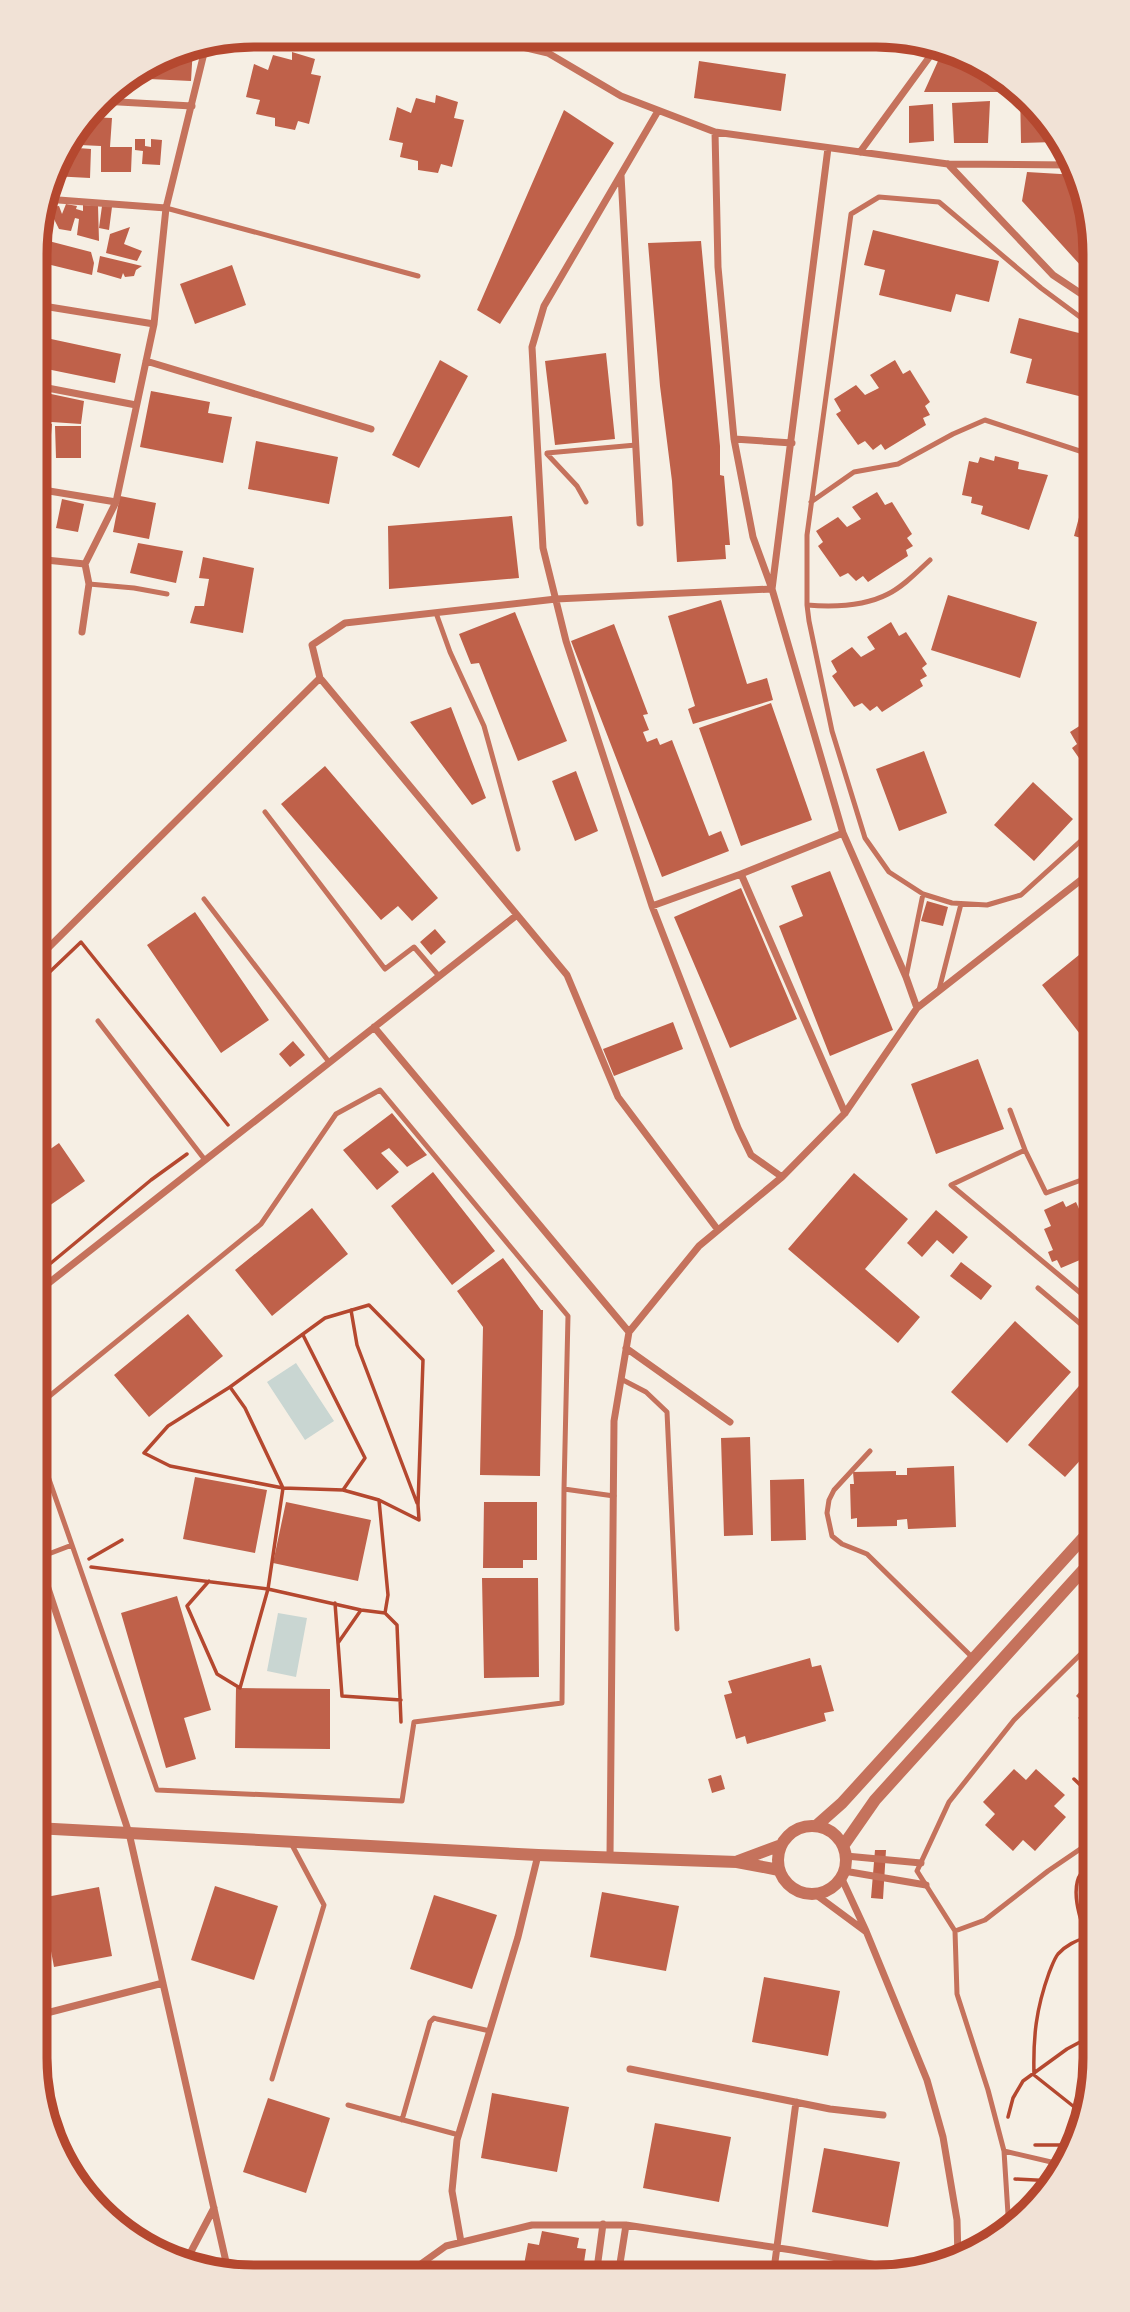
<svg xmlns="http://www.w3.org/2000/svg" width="1130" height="2312" font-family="Rubik,sans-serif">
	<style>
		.water { fill: #c9d6d2 }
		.building { fill: #bf614a }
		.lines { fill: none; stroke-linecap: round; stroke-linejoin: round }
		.path { stroke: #b5482f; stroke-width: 3.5 }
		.service { stroke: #c5725c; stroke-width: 5 }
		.minor { stroke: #c5725c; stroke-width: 7 }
		.tertiary { stroke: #c5725c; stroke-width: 12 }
		.rim { fill: none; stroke: #b5482f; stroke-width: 9 }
	</style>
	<rect width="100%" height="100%" fill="#f6efe4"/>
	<!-- water -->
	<path class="water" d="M296,1363L334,1421L305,1440L267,1382Z
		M278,1613L307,1618L296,1677L267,1671Z"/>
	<!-- building -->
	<path class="building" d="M193,47L191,81L128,78L171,52Z
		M292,52L315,59L311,74L321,76L309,124L298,121L295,130L275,126V118L256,114L260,100L246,97L254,64L268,70L273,55L292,60Z
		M946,55H950L1018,89L1019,92H924L938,61Z
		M699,61L786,74L781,111L694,98Z
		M1020,89L1021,90L1055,142L1021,143Z
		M436,95L458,102L454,118L464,120L452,167L441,164L438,173L418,170V161L400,157L403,143L389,140L397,107L411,113L416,98L435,103Z
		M990,101L988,143H954L952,103Z
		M933,104L934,141L909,143V106Z
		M564,110L614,143L500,324L477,310Z
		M89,117L112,118L110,147H132L131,172H101V146L80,145L81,127Z
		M135,139H145V146L151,147V139L162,140L160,165L142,164L143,151L135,150Z
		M65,147L91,149L90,178L52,176L58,157Z
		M1027,172L1077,175L1083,184L1095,254V266L1082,267L1022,201Z
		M66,204L77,206L76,209L83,211V205L98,206L99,241L77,235L79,219L75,218L71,231L59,229L54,219L51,207L59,206L62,214Z
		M102,206L112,207L109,230L99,228Z
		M43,207H51L50,231L37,230Z
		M130,227L124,244L142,251L137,261L106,253L110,234Z
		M873,230L999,261L989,302L956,294L951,312L879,295L885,270L864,265Z
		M41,239L91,252L94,263L92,275L47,264L51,248L45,247L42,263L37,262V245H39Z
		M701,241L720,446V475L724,476L730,545H725L726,559L677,562L672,481L660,386L648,243Z
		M100,256L142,266L136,270L134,276L125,277L123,273L121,279L97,272Z
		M232,265L246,305L195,324L180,284Z
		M1019,318L1095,337V400L1026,383L1032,359L1010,353Z
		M37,336L121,354L115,383L37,367Z
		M606,353L615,439L555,445L545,361Z
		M440,360L468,376L419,468L392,455Z
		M895,360L903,374L910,370L930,402L925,406L930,415L923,418L926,425L885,450L881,444L873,450L865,441L858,445L836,414L841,411L834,399L856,385L865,395L879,388L870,375Z
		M37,391L84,401L81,424L37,421Z
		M151,391L210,402L208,413L232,417L223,463L140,447Z
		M37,423L52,424L49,457L37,456Z
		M55,426H81V458H56Z
		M256,441L338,457L329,504L248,489Z
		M995,456L1019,462L1018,469L1048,475L1029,530L981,514L983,506L971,503L972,497L962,495L969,461L978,463L980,457L994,461Z
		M877,492L885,505L892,502L912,534L907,538L913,546L906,550L908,556L868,582L863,576L856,581L848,573L840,577L818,546L823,542L816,531L838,517L847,527L861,519L852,507Z
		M1095,492V542L1074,536L1085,495L1093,497Z
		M120,496L156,503L149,539L113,532Z
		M62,499L84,504L78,532L56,528Z
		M512,516L519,578L389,589L388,526Z
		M138,543L183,551L176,583L130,573Z
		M203,557L254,568L243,633L190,623L195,606H204L209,579L199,578Z
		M36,573L44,574L38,619H36Z
		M948,595L1037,622L1020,678L931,650Z
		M721,600L747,684L767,678L773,700L693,724L688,709L695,706L668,616Z
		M515,612L567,741L518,761L479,663L471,664L459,634Z
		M891,622L899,636L906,632L927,664L922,668L927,676L920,680L923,686L882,712L877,706L870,711L862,703L854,707L832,676L837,672L831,661L852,647L861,657L875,649L867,637Z
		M614,624L648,714L643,715L649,730L643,732L647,742L657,738L660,745L672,740L709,836L721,831L729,851L662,877L571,641Z
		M771,703L812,820L741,846L699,728Z
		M451,707L486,798L472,805L410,722Z
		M1092,718L1095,722V781L1072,748L1077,744L1070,732Z
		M924,751L947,813L899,831L876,769Z
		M325,766L438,898L412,921L398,906L381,920L281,804Z
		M576,771L598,831L575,841L552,781Z
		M1033,782L1073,819L1034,861L994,825Z
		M830,871L893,1030L830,1056L779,926L803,916L791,886Z
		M741,888L797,1019L730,1048L674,917Z
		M927,901L948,907L943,926L921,921Z
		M195,912L269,1020L221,1053L147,945Z
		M435,929L446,942L431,955L420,942Z
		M1095,942V1022L1080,1034L1042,985Z
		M673,1022L683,1049L614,1076L603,1049Z
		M293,1041L305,1055L290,1067L279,1054Z
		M978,1059L1004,1129L936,1154L911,1084Z
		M392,1113L427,1155L407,1167L389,1148L381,1153L399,1172L377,1190L343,1150Z
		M59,1143L85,1181L36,1215V1159Z
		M433,1172L495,1251L452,1285L391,1206Z
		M854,1173L908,1219L865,1269L920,1317L898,1343L788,1249Z
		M1063,1201L1066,1207L1076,1202L1080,1211L1095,1203V1258L1088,1260L1087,1257L1061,1268L1057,1260L1052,1262L1048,1252L1053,1250L1044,1229L1051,1226L1044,1210Z
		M312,1208L348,1254L272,1316L235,1270Z
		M936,1210L968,1237L953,1254L937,1240L922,1257L907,1243Z
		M503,1258L541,1310H543L540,1476L480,1475L483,1327L457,1291Z
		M961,1262L992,1286L981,1300L950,1276Z
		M188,1314L223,1356L149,1417L114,1375Z
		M1015,1321L1071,1372L1007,1443L951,1392Z
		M1091,1372L1095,1375V1444L1065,1477L1028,1445Z
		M750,1437L753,1535L724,1536L721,1438Z
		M954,1466L956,1527L908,1529L907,1519L897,1520V1526L857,1527V1518L851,1519L850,1484H854L853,1472L896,1471V1475H907V1468Z
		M195,1477L267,1490L255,1553L183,1539Z
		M804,1479L806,1540L771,1541L770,1480Z
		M286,1502L371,1520L358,1581L273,1563Z
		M484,1502H537V1560H523V1568H483Z
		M482,1578H538L539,1677L484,1678Z
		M177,1596L211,1710L184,1718L196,1759L166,1768L121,1613Z
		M810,1658L812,1667L821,1665L834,1711L824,1713L826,1721L747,1744L745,1736L736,1739L724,1695L732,1693L728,1681Z
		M1095,1674V1732L1078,1718L1088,1707L1076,1696Z
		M236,1688L330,1689V1749L235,1748Z
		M1014,1769L1026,1780L1036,1769L1065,1795L1054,1806L1066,1817L1035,1851L1023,1840L1013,1851L985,1825L995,1814L983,1802Z
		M721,1775L725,1789L712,1793L708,1779Z
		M875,1850H886L883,1899L871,1898Z
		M215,1886L278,1906L254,1980L191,1960Z
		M99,1887L112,1956L54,1967L41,1898Z
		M602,1892L679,1906L666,1971L590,1957Z
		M434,1895L497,1915L472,1989L410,1969Z
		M764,1977L840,1991L828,2056L752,2042Z
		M492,2093L569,2107L557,2172L481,2158Z
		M268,2098L330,2118L306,2193L243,2172Z
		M655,2123L731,2137L719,2202L643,2188Z
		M824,2148L900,2162L888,2227L812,2212Z
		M542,2231L579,2238L577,2248L586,2249L582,2276H522L528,2243L539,2245Z"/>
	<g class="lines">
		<!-- path -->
		<path class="path" d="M36,985L81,942L228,1125
			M51,1263L151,1180L187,1154
			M351,1310L357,1345L417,1503
			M303,1335L365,1458L343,1490
			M230,1387L168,1426L144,1453L170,1466L283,1488
			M283,1488L245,1408L230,1387L325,1318L369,1305L423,1360L418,1505L419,1520L379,1500
			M89,1559L122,1540
			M91,1567L268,1589L361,1610L385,1613L397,1625L401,1722
			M209,1581L187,1606L217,1674L240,1688L268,1589L283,1488L343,1490L379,1500L388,1595L385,1613
			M335,1603L342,1696L401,1700
			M338,1643L361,1610
			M1074,1779L1095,1799
			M1082,1923L1095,1921
			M1095,1958C1085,1934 1058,1874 1095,1864
			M1085,2112L1073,2106L1034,2075C1033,2037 1036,2009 1049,1973C1052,1966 1054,1959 1058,1954C1066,1945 1076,1941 1086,1937
			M1008,2117L1013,2098L1023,2081L1067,2049L1095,2034
			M1035,2145H1070L1078,2142
			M1015,2179L1055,2181"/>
		<!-- service -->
		<path class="service" d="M166,208L418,276
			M547,453L636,445
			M547,454L577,486L586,502
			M811,502L854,472L898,464L953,434L985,420L1095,456
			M89,584L134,588L167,594
			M807,605C832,607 865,606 888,594C904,586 917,572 930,560
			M436,613L450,652L484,726L518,849
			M265,812L385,969L414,947L439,976
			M1095,828L1021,895L987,905L952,903L923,894L889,872L865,838L832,731L809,621L807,605V535L851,214L879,197L939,202L1041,288L1095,328
			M204,899L329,1062
			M906,977L923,894
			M939,990L961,904
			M98,1021L205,1160
			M1095,1087L1084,1062L1095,1056
			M1010,1110L1025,1150
			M1038,1288L1095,1336
			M1095,1305L951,1185L1025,1150L1046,1193L1095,1175
			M621,1379L646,1392L667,1412L677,1629
			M36,1407L261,1224L336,1114L380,1090L568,1316L564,1489L614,1496
			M36,1442L72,1545L38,1558
			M870,1451L834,1490L829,1500L827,1513L832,1536L842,1544L867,1554L972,1657
			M1090,1472L1095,1466
			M72,1545L157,1790L402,1801L414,1722L562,1703L564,1489
			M955,1931L985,1920L1048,1871L1095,1839
			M272,2079L324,1905L292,1845
			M348,2105L459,2135
			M402,2120L430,2022L434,2018L437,2019L490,2031
			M1004,2151L1064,2165
			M1009,2230L1004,2151L988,2090L957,1994L955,1931L917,1871L949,1802L1014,1720L1095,1640"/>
		<!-- minor -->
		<path class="minor" d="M475,36L548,53L621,96L715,132L948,164L1071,165
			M101,101L192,106
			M658,111L544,306L532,347L543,548L566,641L652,906L738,1128L751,1155L782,1177
			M715,132L718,267L734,439L753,537L772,589L843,833L906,977L917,1008
			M860,152L936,48
			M948,164L1053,275L1095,303
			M621,175L640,523
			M45,199L166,208
			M37,305L154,324
			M146,361L371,429
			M37,386L136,405
			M734,439L792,443
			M37,489L116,502
			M36,559L85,564
			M82,632L89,584L85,564L116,502L154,324L166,208L206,45
			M320,678L312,645L345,623L556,599L772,589L828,148
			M741,874L845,1113
			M652,906L741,874L843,833
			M36,960L320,678L567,975L618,1097L718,1230
			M374,1027L629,1332
			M36,1293L517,915
			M626,1348L730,1422
			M36,1552L129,1833L229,2275
			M846,1856L921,1863
			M610,1857L614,1421L629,1332L699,1246L782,1177L845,1113L917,1008L1095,869
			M844,1871L926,1885
			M841,1877L866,1931L927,2080L943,2137L957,2220L958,2259
			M815,1894L865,1931
			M35,2016L163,1983
			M630,2069L830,2109L883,2115
			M461,2242L452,2191L457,2140L518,1937L538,1855
			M185,2263L214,2208
			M404,2276L446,2246L532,2225H626L792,2250L911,2271
			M596,2276L603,2224
			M618,2276L626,2225
			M773,2277L796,2102"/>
		<!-- tertiary -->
		<path class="tertiary" d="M778 1860a34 34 0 1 1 68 0a34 34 0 1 1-68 0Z
			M816,1826L842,1803L1095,1525
			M35,1828L538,1855L737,1862L779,1870
			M843,1846L875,1800L1095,1557
			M738,1861L781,1845"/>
	</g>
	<!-- crop -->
	<path d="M0 0H1130V2312H0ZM254 47H876A207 207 0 0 1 1083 254V2058A207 207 0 0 1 876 2265H254A207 207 0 0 1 47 2058V254A207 207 0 0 1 254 47Z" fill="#f1e2d6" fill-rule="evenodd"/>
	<path class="rim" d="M254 47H876A207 207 0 0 1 1083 254V2058A207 207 0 0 1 876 2265H254A207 207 0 0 1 47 2058V254A207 207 0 0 1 254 47Z"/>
</svg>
